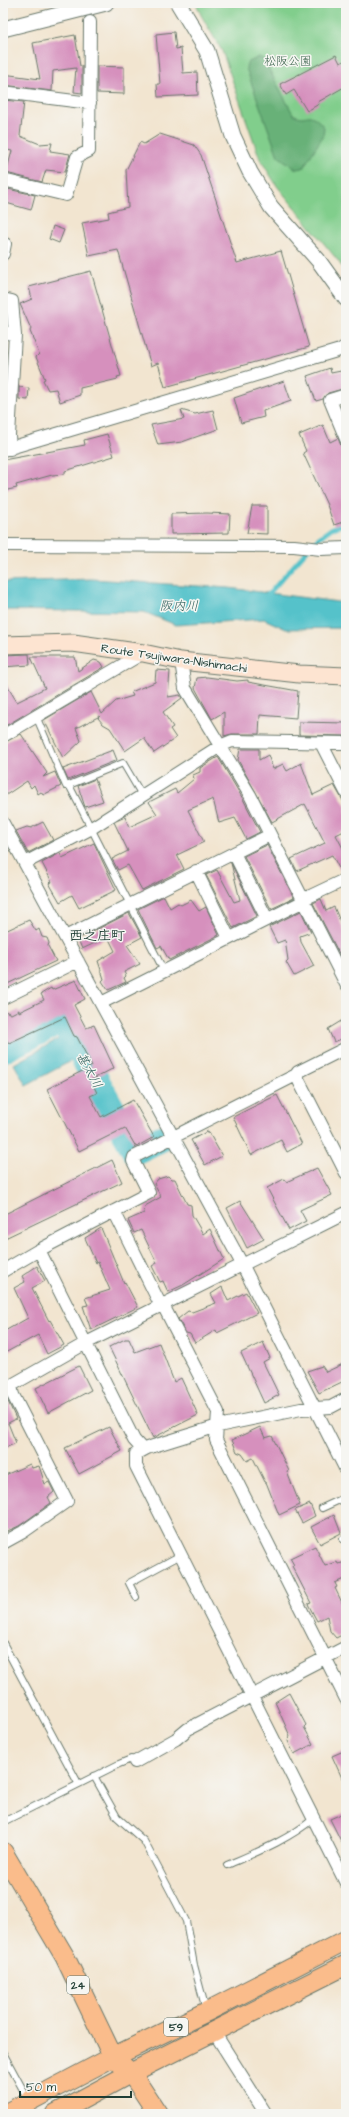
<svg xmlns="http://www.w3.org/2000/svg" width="349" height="2117" font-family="'Architects Daughter','Klee One',sans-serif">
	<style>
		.green { fill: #81ce8c; stroke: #508660 }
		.forest { fill: #68b178; stroke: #447756 }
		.water { fill: #54c2ca; stroke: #3a807f }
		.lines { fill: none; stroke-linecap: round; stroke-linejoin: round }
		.stream { stroke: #54c2ca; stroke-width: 4.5 }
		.river { stroke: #54c2ca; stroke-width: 27 }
		.building { fill: #d690bd }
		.service-casing { stroke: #69786b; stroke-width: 8 }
		.minor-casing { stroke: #69786b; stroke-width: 14 }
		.tertiary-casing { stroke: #69786b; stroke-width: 17 }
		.secondary-casing { stroke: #69786b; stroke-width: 19 }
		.primary-casing { stroke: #69786b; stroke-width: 21 }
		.service { stroke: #fff; stroke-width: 6 }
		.minor { stroke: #fff; stroke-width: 12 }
		.tertiary { stroke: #fff; stroke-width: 15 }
		.secondary { stroke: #fde4d1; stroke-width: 17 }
		.primary { stroke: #fabc8b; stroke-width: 19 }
		.labels { text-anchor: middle; stroke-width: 3; stroke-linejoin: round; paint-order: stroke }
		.shield { fill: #f6f6f2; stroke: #60746d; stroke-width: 1 }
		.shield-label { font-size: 11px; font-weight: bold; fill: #1f3d34 }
		.park-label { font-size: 12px; fill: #38614a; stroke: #f6f6f2 }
		.street-label { font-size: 12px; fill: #1f3d34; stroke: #f6f6f2 }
		.water-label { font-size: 13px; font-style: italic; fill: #2c5e5a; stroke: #f6f6f2 }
		.quarter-label { font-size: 14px; font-weight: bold; fill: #1f3d34; stroke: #f6f6f2 }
	</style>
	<rect width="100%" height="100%" fill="#f6f6f2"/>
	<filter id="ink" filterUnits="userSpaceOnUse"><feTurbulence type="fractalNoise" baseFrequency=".025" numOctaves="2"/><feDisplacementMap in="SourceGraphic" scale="8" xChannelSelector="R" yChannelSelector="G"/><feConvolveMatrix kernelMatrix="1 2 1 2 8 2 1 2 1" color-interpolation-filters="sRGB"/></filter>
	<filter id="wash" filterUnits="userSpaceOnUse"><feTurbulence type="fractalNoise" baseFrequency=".012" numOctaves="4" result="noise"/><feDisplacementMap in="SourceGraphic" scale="16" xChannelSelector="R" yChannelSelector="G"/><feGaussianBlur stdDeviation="0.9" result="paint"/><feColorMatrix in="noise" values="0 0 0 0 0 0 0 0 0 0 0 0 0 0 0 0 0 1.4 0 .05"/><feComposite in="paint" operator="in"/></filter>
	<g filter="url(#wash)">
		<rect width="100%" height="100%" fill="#f2e5d0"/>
		<!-- green -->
		<path class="green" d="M196,3H346V275L339,262L277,186L260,159L222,51L201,15Z"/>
		<!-- forest -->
		<path class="forest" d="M259,57L264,60L293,114C308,123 307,106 324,127L323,136L303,168L296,169L278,156L246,68L247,63Z"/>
		<!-- water -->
		<path class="water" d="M92,579L229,588L346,603V628L286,629L264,619L176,625L144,612L3,610V582Z
			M60,1038L73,1060L26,1085L14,1064Z"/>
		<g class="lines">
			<!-- stream -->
			<path class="stream" d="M266,597L317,539L332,528L346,524"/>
			<!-- river -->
			<path class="river" d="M3,1049L63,1020L135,1151L162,1138"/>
		</g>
		<g id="blocks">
			<!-- building -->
			<path class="building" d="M174,32L176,49L181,48L183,73L197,72L198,95L158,97L157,84H160L156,34Z
				M75,35L80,66H82V93L74,92L76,68L53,71L52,91L3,85V74L40,79L33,43Z
				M336,55L340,63L346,60V86L318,102L319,104L307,111L294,90L286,95L280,84Z
				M97,66L124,67V94L97,93Z
				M3,100L24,102L20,136L40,144L52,143L50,151L70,154L65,172L46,170L42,182L6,173L12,151L3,149Z
				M160,134L194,145L201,155L237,263L281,251L309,347L165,387L158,363L151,366L118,250L89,256L82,223L109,218L108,212L128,207L126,170L140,142L144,144Z
				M3,188L35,195L31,210L6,203L8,199L3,198Z
				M53,226L64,230L59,243L49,239Z
				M91,271L121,376L117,377L118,379L80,388V395L60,402L56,389L48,390L43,380L45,379L36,357L39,354L30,331L31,329L20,304L32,299L29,287Z
				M330,368L331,373L346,370V388L328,393L323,399L316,401L307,376Z
				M284,381L291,401L263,411L264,417L241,423L234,398Z
				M19,387L29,388L28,400L19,399Z
				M181,410L195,414L213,410L218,429L182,442L158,445L151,425L184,419Z
				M323,425L330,442L338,438L346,459V521L334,525L327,505L303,453L306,451L299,435Z
				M107,434L114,456L65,471V474L52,475L16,485L17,488L3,491V460L85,445L84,440Z
				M252,506H267V534L247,533Z
				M207,513L230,514L229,533L171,534V514Z
				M29,654L30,665L3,667V655Z
				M31,657H75L78,671L94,660L101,662L104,667L7,725L3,721V679L17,702L45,688Z
				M156,670L170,671L168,697L180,695L182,698L163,712L173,727L170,729L176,738L154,753L144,738L125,751L110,728L103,724L98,718L100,716L76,728L81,741L63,758L44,720L91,692L102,714L116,701L133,696L131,692L155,682Z
				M207,677L237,681L248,680V682L298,691L296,718L260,715L259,734H232L224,736V712L212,719L195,688L197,678Z
				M299,722L346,723V736L299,735Z
				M21,734L47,773L43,777L55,772L61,786L43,795L41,792L38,794L34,785L31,788L27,781L3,797V743Z
				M240,749H259V760L268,755L273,769L283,764L287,771L301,763L313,795L334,785L346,806V830L336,835L346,854V874H342L332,855L297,871L291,859L325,843L305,804L272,822L238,760Z
				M113,750L117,760L68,780L63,769Z
				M218,757L243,799L260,832L246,839L235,818L219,823L213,799L188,810L204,842L177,855L184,869L142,890L128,865L118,870L112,859L128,851L114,822L125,817L129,827L157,814L149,802L175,789L177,793L194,779L193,775L200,772V768Z
				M95,779L103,801L85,807L78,786Z
				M43,822L53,840L28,853L16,831L27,827L31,828Z
				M94,843L116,890L79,908L72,895L60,902L49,883L52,882L42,863L60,853L62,858Z
				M267,845L294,898L271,909L244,856Z
				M231,863L257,916L233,928L206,875L217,870L234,902L240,900Z
				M164,896L170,908L178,903L181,905L191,900L199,911L206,907L219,935L169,960L161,946L157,948L138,909Z
				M321,899L326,911L334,907L346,935V967L313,903Z
				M301,911L311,932L300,936L301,942L314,966L294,976L286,962L288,960L285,940L277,943L269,927Z
				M129,913L142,937L127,945L140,964L124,972L126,976L124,978L126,982L108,990L102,981L104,979L98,961L115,951L108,937L82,949L78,939Z
				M29,920L36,931L39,929L42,937L47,938L49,943L48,946L56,961L3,986V932Z
				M76,980L85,999L74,1005L86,1028L94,1025L114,1068L91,1080L97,1093L90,1096L101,1117L133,1100L154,1137L136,1147L125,1128L79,1151L47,1089L92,1066L77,1037L74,1036L65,1017L9,1043L3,1036V1010L11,1014L19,1010V1012L44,1000L41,994L51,988L52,990Z
				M346,1018V1037L334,1042L328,1029Z
				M277,1095L302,1144L287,1152L281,1140L251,1155L233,1117Z
				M208,1131L222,1156L205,1165L191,1140Z
				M112,1160L122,1182L3,1239V1215Z
				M317,1168L332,1195L300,1210L306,1221L289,1230L267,1188L284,1179L286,1182Z
				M168,1176L171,1179H175L187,1204L191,1205L192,1215L203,1234L210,1229L224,1259L183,1285L168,1292L163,1281L160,1282L152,1266L157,1263L141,1230L134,1233L128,1220L144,1213L145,1206L161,1197L154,1184L158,1179Z
				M240,1201L264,1239L247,1248L227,1208Z
				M101,1228L124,1283L125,1282L138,1307L91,1330L83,1306L88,1305L85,1298L110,1290L98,1262L96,1263L85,1238Z
				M37,1266L45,1281L32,1288L49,1321L50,1320L64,1345L47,1354L38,1335L3,1354V1332L28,1318L14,1288L25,1282L22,1276Z
				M222,1287L228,1301L246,1292L257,1313L217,1333L216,1330L195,1343L190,1334L186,1333L178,1319L188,1311L192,1312L216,1303L211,1294Z
				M125,1339H129L135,1352L159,1343L174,1382L181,1378L198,1415L153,1438L109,1347Z
				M263,1342L270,1358L263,1362L279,1395L264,1403L241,1353Z
				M343,1364L346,1371V1380L319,1393L307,1371L322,1366L326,1372Z
				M79,1366L91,1390L48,1413L36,1388Z
				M3,1397H6L16,1419L8,1423L16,1443L3,1449Z
				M109,1427L122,1451L79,1474L65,1448Z
				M260,1427L265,1438L272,1436L289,1471L287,1472L300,1505L279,1515L266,1482H265L253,1458L247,1461L242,1454L237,1452L232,1440Z
				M30,1464L32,1468L39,1466L45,1484L49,1482L54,1492L48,1497L51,1503L19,1526L3,1533V1476Z
				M310,1504L315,1516L302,1523L295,1510Z
				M334,1515L341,1533L320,1544L311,1527Z
				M315,1546L325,1566L337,1562L338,1564L346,1562V1578L335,1583L337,1587L335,1588L346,1611V1633L336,1638L330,1631L327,1616L317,1621L308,1604L311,1603L292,1566L294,1565L290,1558Z
				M289,1693L306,1725L304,1727L313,1744L294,1754L288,1741L290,1736L275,1702Z
				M346,1750V1787L332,1756Z
				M346,1812V1851L330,1819Z"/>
		</g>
	</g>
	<g filter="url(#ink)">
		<use href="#blocks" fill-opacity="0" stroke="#69786b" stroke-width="1"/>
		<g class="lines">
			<!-- service casing -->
			<g class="service-casing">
				<path id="service" d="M36,716L66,786L69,785L164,971
					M69,785L123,763L143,797
					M322,1508L346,1497
					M343,1539L346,1537
					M136,1597L129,1583L179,1556
					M3,1643L78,1783
					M94,1776L117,1817L144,1841L186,1921L194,1965L206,2010
					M3,1822L119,1764L131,1759L135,1762
					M227,1865C257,1852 288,1840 313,1819
					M3,2053L28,2099"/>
			</g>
			<!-- minor casing -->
			<g class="minor-casing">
				<path id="minor" d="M3,92L90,103
					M3,180L66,195L77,157L89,151L90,22
					M3,243L5,244L3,254
					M3,299L12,301L15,335
					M3,332L15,335L9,435L10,449
					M346,395L330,400L346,439
					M3,450L340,350L346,346
					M3,545L294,546L321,549L346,548
					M181,661L185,688L250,795L346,984
					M3,736L143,653
					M321,743L346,792
					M3,823L242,1264L346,1470
					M234,853L267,919
					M25,863L90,829L220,746L232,741L346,743
					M196,871L229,938
					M304,899L342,881H346
					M65,937L270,835
					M3,998L78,961
					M101,1003L304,901
					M296,1075L346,1173
					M114,1211L161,1306
					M39,1250L134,1440L143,1450
					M3,1271L39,1250L149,1193L133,1161L134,1157L296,1075L298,1072L346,1048
					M163,1305L218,1412L216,1440L346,1699
					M3,1390L86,1343L346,1213
					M346,1399L331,1407L301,1409L218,1426L147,1448L136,1454V1466L346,1883
					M3,1543L23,1532L67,1501L13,1395L11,1386
					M135,1762L176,1739L188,1729L346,1647
					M214,2032L266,2114"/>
			</g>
			<!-- tertiary casing -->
			<g class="tertiary-casing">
				<path id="tertiary" d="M178,3L207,51L233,136L250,172L271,207L318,260L346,299
					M3,29L106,3"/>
			</g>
			<!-- secondary casing -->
			<g class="secondary-casing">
				<path id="secondary" d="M3,645L73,643L143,653L181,661L299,674L346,676"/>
			</g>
			<!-- primary casing -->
			<g class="primary-casing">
				<path id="primary" d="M3,1852L65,1957L113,2057L131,2073L158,2114
					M5,2114L113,2057L206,2012L346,1940
					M55,2114L131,2073L346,1965"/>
			</g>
			<!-- service -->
			<use href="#service" class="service"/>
			<!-- minor -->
			<use href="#minor" class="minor"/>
			<!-- tertiary -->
			<use href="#tertiary" class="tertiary"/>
			<!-- secondary -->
			<use href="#secondary" class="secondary"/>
			<!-- primary -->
			<use href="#primary" class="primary"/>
		</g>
	</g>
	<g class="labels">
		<!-- shield labels -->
		<g class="shield">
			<rect x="67" y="1976" width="22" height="18" rx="3"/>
			<rect x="164" y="2018" width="24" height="18" rx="3"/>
		</g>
		<g class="shield-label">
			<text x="78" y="1989">24</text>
			<text x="176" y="2031">59</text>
		</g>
		<!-- park labels -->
		<g class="park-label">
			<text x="288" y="65">松阪公園</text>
		</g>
		<!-- street labels -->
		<g class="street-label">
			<text transform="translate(174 658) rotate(8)" y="4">Route Tsujiwara-Nishimachi</text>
		</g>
		<!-- water labels -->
		<g class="water-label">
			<text x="179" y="610">阪内川</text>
			<text transform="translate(90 1070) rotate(61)" y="5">甚太川</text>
		</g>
		<!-- quarter labels -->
		<g class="quarter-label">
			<text x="97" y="940">西之庄町</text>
		</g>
	</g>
	<!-- margin -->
	<rect width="349" height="2117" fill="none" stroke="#f6f6f2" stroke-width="16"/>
	<!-- scale -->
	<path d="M20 2091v6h111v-6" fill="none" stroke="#1f3d34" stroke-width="2"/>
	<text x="26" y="2091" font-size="12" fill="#1f3d34" stroke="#f6f6f2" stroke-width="3" paint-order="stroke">50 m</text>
</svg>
